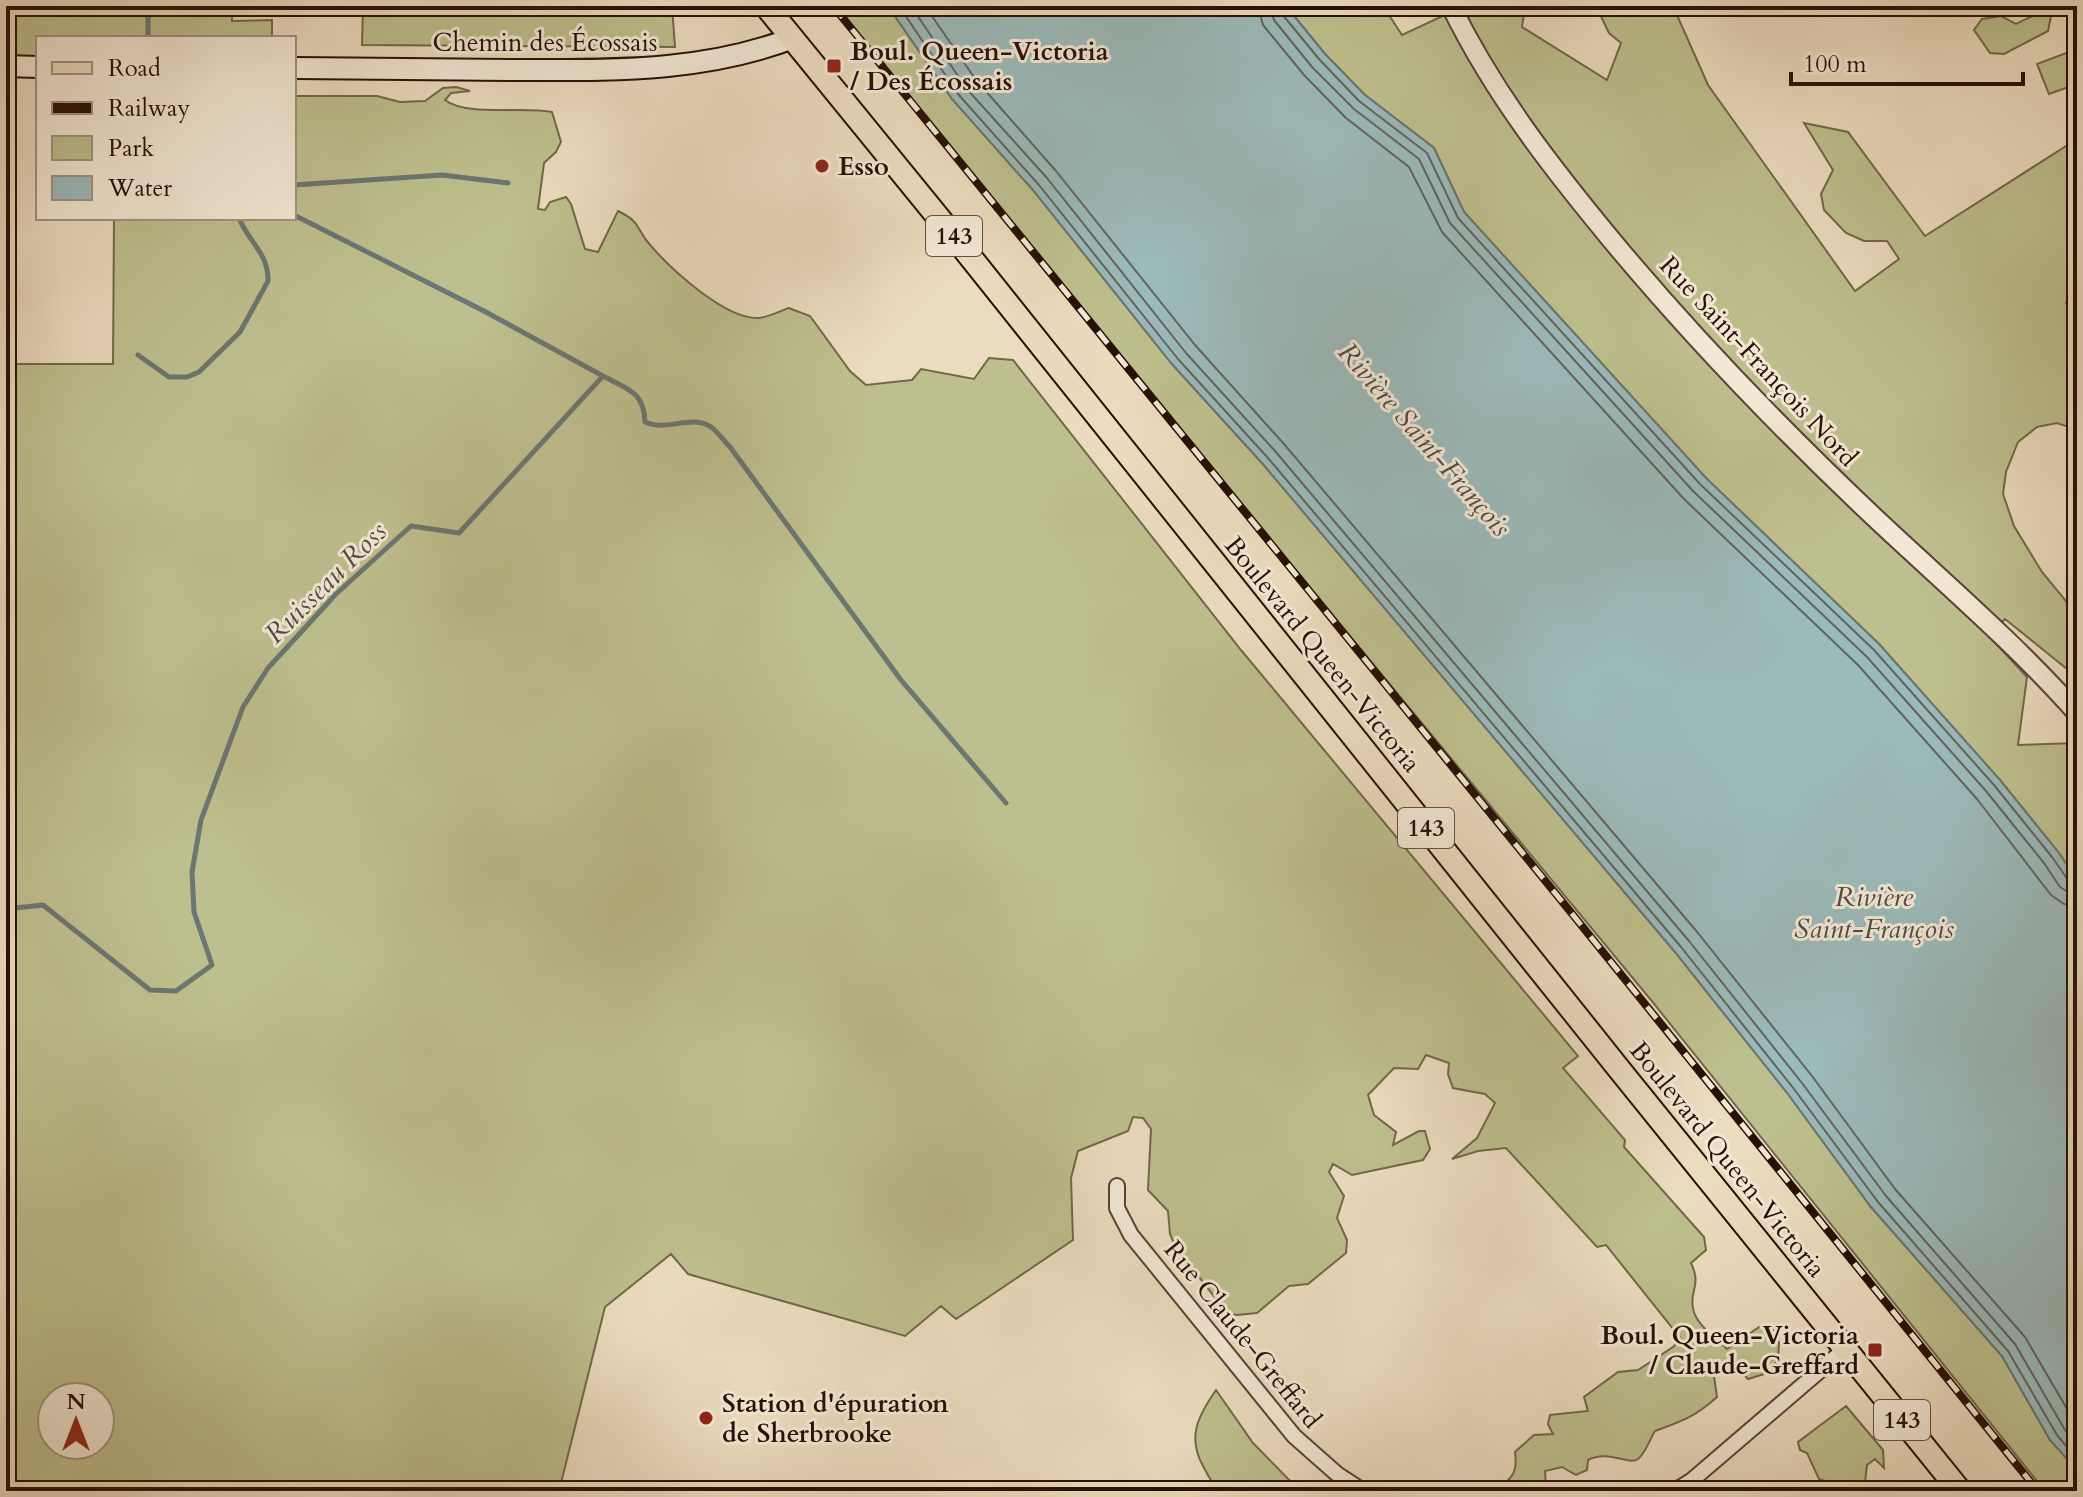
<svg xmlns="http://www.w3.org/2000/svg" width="2083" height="1497" font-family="Cardo,serif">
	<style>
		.green { fill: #bebf8e; stroke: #72674a; stroke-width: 2; fill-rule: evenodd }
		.water { fill: #9bbaba; stroke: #6c7672; stroke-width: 2 }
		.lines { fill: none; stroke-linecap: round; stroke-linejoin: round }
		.shore { stroke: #606460; stroke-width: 2 }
		.stream { stroke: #6c7672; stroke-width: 5 }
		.minor-casing { stroke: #584235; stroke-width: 18 }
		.tertiary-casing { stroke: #584235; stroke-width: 22 }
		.secondary-casing { stroke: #260f07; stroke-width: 24 }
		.primary-casing { stroke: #260f07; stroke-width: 26 }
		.minor { stroke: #f3e8d5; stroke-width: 14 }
		.tertiary { stroke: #f3e8d5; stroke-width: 18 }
		.secondary { stroke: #f3e8d5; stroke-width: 20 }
		.primary { stroke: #ecdcbf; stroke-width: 22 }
		.rail-casing { stroke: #260f07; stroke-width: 8 }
		.rail { stroke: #f3e8d5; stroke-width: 5; stroke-dasharray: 15; stroke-linecap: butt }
		.poi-dot { fill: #8f2418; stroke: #f3e8d5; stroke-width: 3 }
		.labels { text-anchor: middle; stroke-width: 6; stroke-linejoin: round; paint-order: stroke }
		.shield { fill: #f3e8d5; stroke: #645045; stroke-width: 2 }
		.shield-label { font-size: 24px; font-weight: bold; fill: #260f07 }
		.street-label { font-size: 26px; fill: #260f07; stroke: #f3e8d5 }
		.poi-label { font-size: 26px; font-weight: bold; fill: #260f07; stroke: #f3e8d5; text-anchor: start }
		.water-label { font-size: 28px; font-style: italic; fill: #4f4b46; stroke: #f3e8d5 }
	</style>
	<rect width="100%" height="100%" fill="#ecdcbf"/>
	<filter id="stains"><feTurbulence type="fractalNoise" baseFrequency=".0025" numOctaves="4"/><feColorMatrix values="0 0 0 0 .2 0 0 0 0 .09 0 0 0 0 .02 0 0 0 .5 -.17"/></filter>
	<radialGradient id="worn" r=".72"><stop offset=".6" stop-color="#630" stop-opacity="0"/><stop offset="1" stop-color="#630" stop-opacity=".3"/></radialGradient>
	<!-- green -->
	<path class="green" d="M6,6H232V21L272,20V36L38,38V56H6Z
		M363,6H672L675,47L362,45Z
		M833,6H888L952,99L1033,190L1172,364L1262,463L1675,952L1788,1094L1871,1207L2002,1356L2050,1440L2077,1470V1491H2045L1651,1000L875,62Z
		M1286,6H1383L1402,35L1464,6H1525L1522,27L1607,80L1621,43L1609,33L1596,6H1673L1708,85L1855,291L1899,259L1887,241H1864L1846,233L1824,210L1821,194L1833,170L1804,123L1848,132L1925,236L2077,139V294L2066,303L2077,321V433L2072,428L2057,423L2037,427L2018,442L2006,472L2003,494L2014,526L2042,572L2075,612L2077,677L2005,619L1988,635L2027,677L2018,745L2077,743V880L2059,853L2000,780L1879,644L1706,478L1464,212L1434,148L1365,95L1325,54Z
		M2053,6L2048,31L2004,54L1990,53L1974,30L1982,19L2001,16L2016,24Z
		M2077,49V84L2049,94L2037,64Z
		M456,87L470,91L451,93L445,100C467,117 522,106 552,112L561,142L556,152L544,163L538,209L545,210L550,202L566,197L571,204L585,249L598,252L618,211C643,223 635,229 651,246C672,270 726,320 759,318C768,317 780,311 789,308L810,316L850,371L866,385L912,380L921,369L974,379L989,358L1013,360L1241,650L1578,1056L1563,1068L1625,1140L1624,1147L1704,1237L1706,1250L1691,1263C1702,1286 1689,1291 1693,1308C1695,1324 1716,1338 1727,1349L1762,1325L1772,1326L1779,1343L1778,1361L1764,1374L1748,1379L1736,1367L1722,1366L1714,1376L1717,1397C1695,1417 1682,1421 1655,1431C1650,1439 1645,1454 1638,1459C1629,1466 1608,1449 1588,1460L1587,1470L1576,1475L1562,1467L1545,1471L1546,1488L1496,1491C1512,1478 1518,1473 1515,1452L1534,1435L1553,1434L1548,1424L1550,1415L1588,1411L1584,1397L1618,1372L1638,1370L1673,1347L1681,1339L1606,1245L1597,1247L1506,1148L1478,1151L1452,1159L1477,1138L1495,1103L1485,1094L1453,1088L1448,1074L1449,1063L1426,1055L1418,1069L1394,1068L1368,1095L1374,1115L1396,1132L1393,1145L1419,1131H1425L1430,1149L1423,1160L1352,1175L1333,1164L1329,1172L1344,1196L1337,1218L1347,1240L1346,1253L1308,1284L1289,1286L1257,1313L1237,1315L1227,1313L1175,1246L1170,1234L1168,1211L1148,1190L1151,1129L1143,1118L1133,1117L1128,1131L1078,1151L1071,1178L1073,1240L956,1319L941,1306L905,1336L688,1274L671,1254L605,1307L559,1491H6V364H113L114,218H294V96H377L400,102L425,101L443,88ZM52,1397H100V1445H52Z
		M1216,1390L1253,1443L1300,1491H1222C1212,1484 1209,1477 1203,1466C1187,1437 1198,1416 1216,1390Z
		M1846,1406L1883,1450L1884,1468L1875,1459L1867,1465L1864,1491H1854L1819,1479L1807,1453L1800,1450L1798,1442Z"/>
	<!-- water -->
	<path class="water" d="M888,6H1286L1325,54L1365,95L1434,148L1464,212L1706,478L1879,644L2000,780L2059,853L2077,880V1470L2050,1440L2002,1356L1871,1207L1788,1094L1675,952L1262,463L1172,364L1033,190L952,99Z"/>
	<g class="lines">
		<!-- shore -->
		<path class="shore" d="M899,6L958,94L1039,185L1178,359L1268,458L1681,947L1794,1089L1878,1202L2008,1351L2057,1435L2077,1459
			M911,6L966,88L1047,178L1186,353L1275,451L1689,941L1802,1083L1886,1196L2015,1344L2065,1430L2077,1445
			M925,6L976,80L1056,171L1195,345L1284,444L1698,933L1812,1076L1895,1189L2025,1337L2077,1426
			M1258,6L1263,25L1304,75L1346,118L1409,167L1442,232L1684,499L1858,665L1977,799L2051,895L2064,904L2077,905
			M1270,6L1274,20L1312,67L1354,109L1419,159L1450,223L1606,395L1693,491L1867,657L1986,791L2044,863L2060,887L2068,892L2077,893
			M1281,6L1282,14L1319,59L1359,101L1427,153L1458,218L1700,484L1874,650L1994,785L2052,857L2068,880L2077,883"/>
		<!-- stream -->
		<path class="stream" d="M148,6V38
			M294,185L442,175L508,183
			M138,355L169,377H187L199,372L240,332L268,281C269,254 248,241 239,218
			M603,376C627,389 644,391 645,422C666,432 692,414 711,427C718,432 724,441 730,447L901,680L1006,803
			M6,909L43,905L150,990L176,991L212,965L194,912L192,872L201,820L243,707L268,668L336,594L411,526L459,533L603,376L484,311L294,215"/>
		<!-- minor casing -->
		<g class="minor-casing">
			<path id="minor" d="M1117,1186V1208L1131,1235L1294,1436L1337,1474L1363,1491
				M1675,1491L1691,1481L1845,1349"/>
		</g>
		<!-- tertiary casing -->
		<g class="tertiary-casing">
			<path id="tertiary" d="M1451,6C1495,96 1555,172 1619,249C1698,343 1783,431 1873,516C1942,581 2014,642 2077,713"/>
		</g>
		<!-- secondary casing -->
		<g class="secondary-casing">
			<path id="secondary" d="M6,66L38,67
				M294,68C368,69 441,69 515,70C611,70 701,73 793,38"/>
		</g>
		<!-- primary casing -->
		<g class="primary-casing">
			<path id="primary" d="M766,6L960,244L1619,1069L1960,1491"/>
		</g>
		<!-- minor -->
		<use href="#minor" class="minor"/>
		<!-- tertiary -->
		<use href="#tertiary" class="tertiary"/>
		<!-- secondary -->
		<use href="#secondary" class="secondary"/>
		<!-- primary -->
		<use href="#primary" class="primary"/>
		<!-- rail casing -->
		<g class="rail-casing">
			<path id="rail" d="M833,6L1569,910L2038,1491"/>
		</g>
		<!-- rail -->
		<use href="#rail" class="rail"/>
	</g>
	<!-- markers -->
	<g class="poi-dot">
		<rect x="826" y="58" width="16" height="16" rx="4"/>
		<circle cx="822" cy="166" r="8"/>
		<rect x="1867" y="1342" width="16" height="16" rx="4"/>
		<circle cx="706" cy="1418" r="8"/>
	</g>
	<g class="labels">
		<!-- shield labels -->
		<g class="shield">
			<rect x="926" y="216" width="56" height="40" rx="6"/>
			<rect x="1398" y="808" width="56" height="40" rx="6"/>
			<rect x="1874" y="1400" width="56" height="40" rx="6"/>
		</g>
		<g class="shield-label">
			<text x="954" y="244">143</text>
			<text x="1426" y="836">143</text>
			<text x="1902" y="1428">143</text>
		</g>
		<!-- street labels -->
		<g class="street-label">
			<text x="545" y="51">Chemin des Écossais</text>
			<text transform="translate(1759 361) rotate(47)" y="9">Rue Saint-François Nord</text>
			<text transform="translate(1323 654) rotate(51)" y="9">Boulevard Queen-Victoria</text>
			<text transform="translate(1728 1159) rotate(51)" y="9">Boulevard Queen-Victoria</text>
			<text transform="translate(1243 1334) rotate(51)" y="9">Rue Claude-Greffard</text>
		</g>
		<!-- poi labels -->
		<g class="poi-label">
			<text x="850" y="60">Boul. Queen-Victoria<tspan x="850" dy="30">/ Des Écossais</tspan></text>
			<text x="838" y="175">Esso</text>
			<text x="1859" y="1344" text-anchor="end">Boul. Queen-Victoria<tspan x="1859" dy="30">/ Claude-Greffard</tspan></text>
			<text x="722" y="1412">Station d'épuration<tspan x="722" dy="30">de Sherbrooke</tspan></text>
		</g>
		<!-- water labels -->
		<g class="water-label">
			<text transform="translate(1425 439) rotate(49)" y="10">Rivière Saint-François</text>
			<text transform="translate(325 582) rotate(-45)" y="10">Ruisseau Ross</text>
			<text x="1874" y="906">Rivière<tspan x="1874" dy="32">Saint-François</tspan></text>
		</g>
	</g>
	<!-- margin -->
	<rect width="2083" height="1497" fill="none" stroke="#ecdcbf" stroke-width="32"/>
	<rect x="8" y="8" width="2067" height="1481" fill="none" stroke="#260f07" stroke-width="4"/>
	<rect x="16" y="16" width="2051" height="1465" fill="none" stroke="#260f07" stroke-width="2"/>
	<!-- legend -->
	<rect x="36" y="36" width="260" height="184" fill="#f3e8d5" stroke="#a19183" stroke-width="2"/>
	<rect x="52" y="62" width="40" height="12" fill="#ecdcbf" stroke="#a19183" stroke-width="2"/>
	<text x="108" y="76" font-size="24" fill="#260f07">Road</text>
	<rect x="52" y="102" width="40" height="12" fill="#260f07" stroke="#a19183" stroke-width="2"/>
	<text x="108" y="116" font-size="24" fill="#260f07">Railway</text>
	<rect x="52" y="136" width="40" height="24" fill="#bebf8e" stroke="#a19183" stroke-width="2"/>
	<text x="108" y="156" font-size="24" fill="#260f07">Park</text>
	<rect x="52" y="176" width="40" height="24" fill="#9bbaba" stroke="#a19183" stroke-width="2"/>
	<text x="108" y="196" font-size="24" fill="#260f07">Water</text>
	<!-- north arrow -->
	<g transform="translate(76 1421)"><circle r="38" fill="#f3e8d5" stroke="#a19183" stroke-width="2"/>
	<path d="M0-6L14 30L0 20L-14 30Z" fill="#8f2418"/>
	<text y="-12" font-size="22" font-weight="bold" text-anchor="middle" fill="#260f07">N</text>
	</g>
	<!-- scale -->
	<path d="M1791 72v12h232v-12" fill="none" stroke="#260f07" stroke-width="4"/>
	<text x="1803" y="72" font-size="24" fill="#260f07" stroke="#f3e8d5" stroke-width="6" paint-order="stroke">100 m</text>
	<rect width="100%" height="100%" filter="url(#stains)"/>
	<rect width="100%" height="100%" fill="url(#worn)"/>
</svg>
